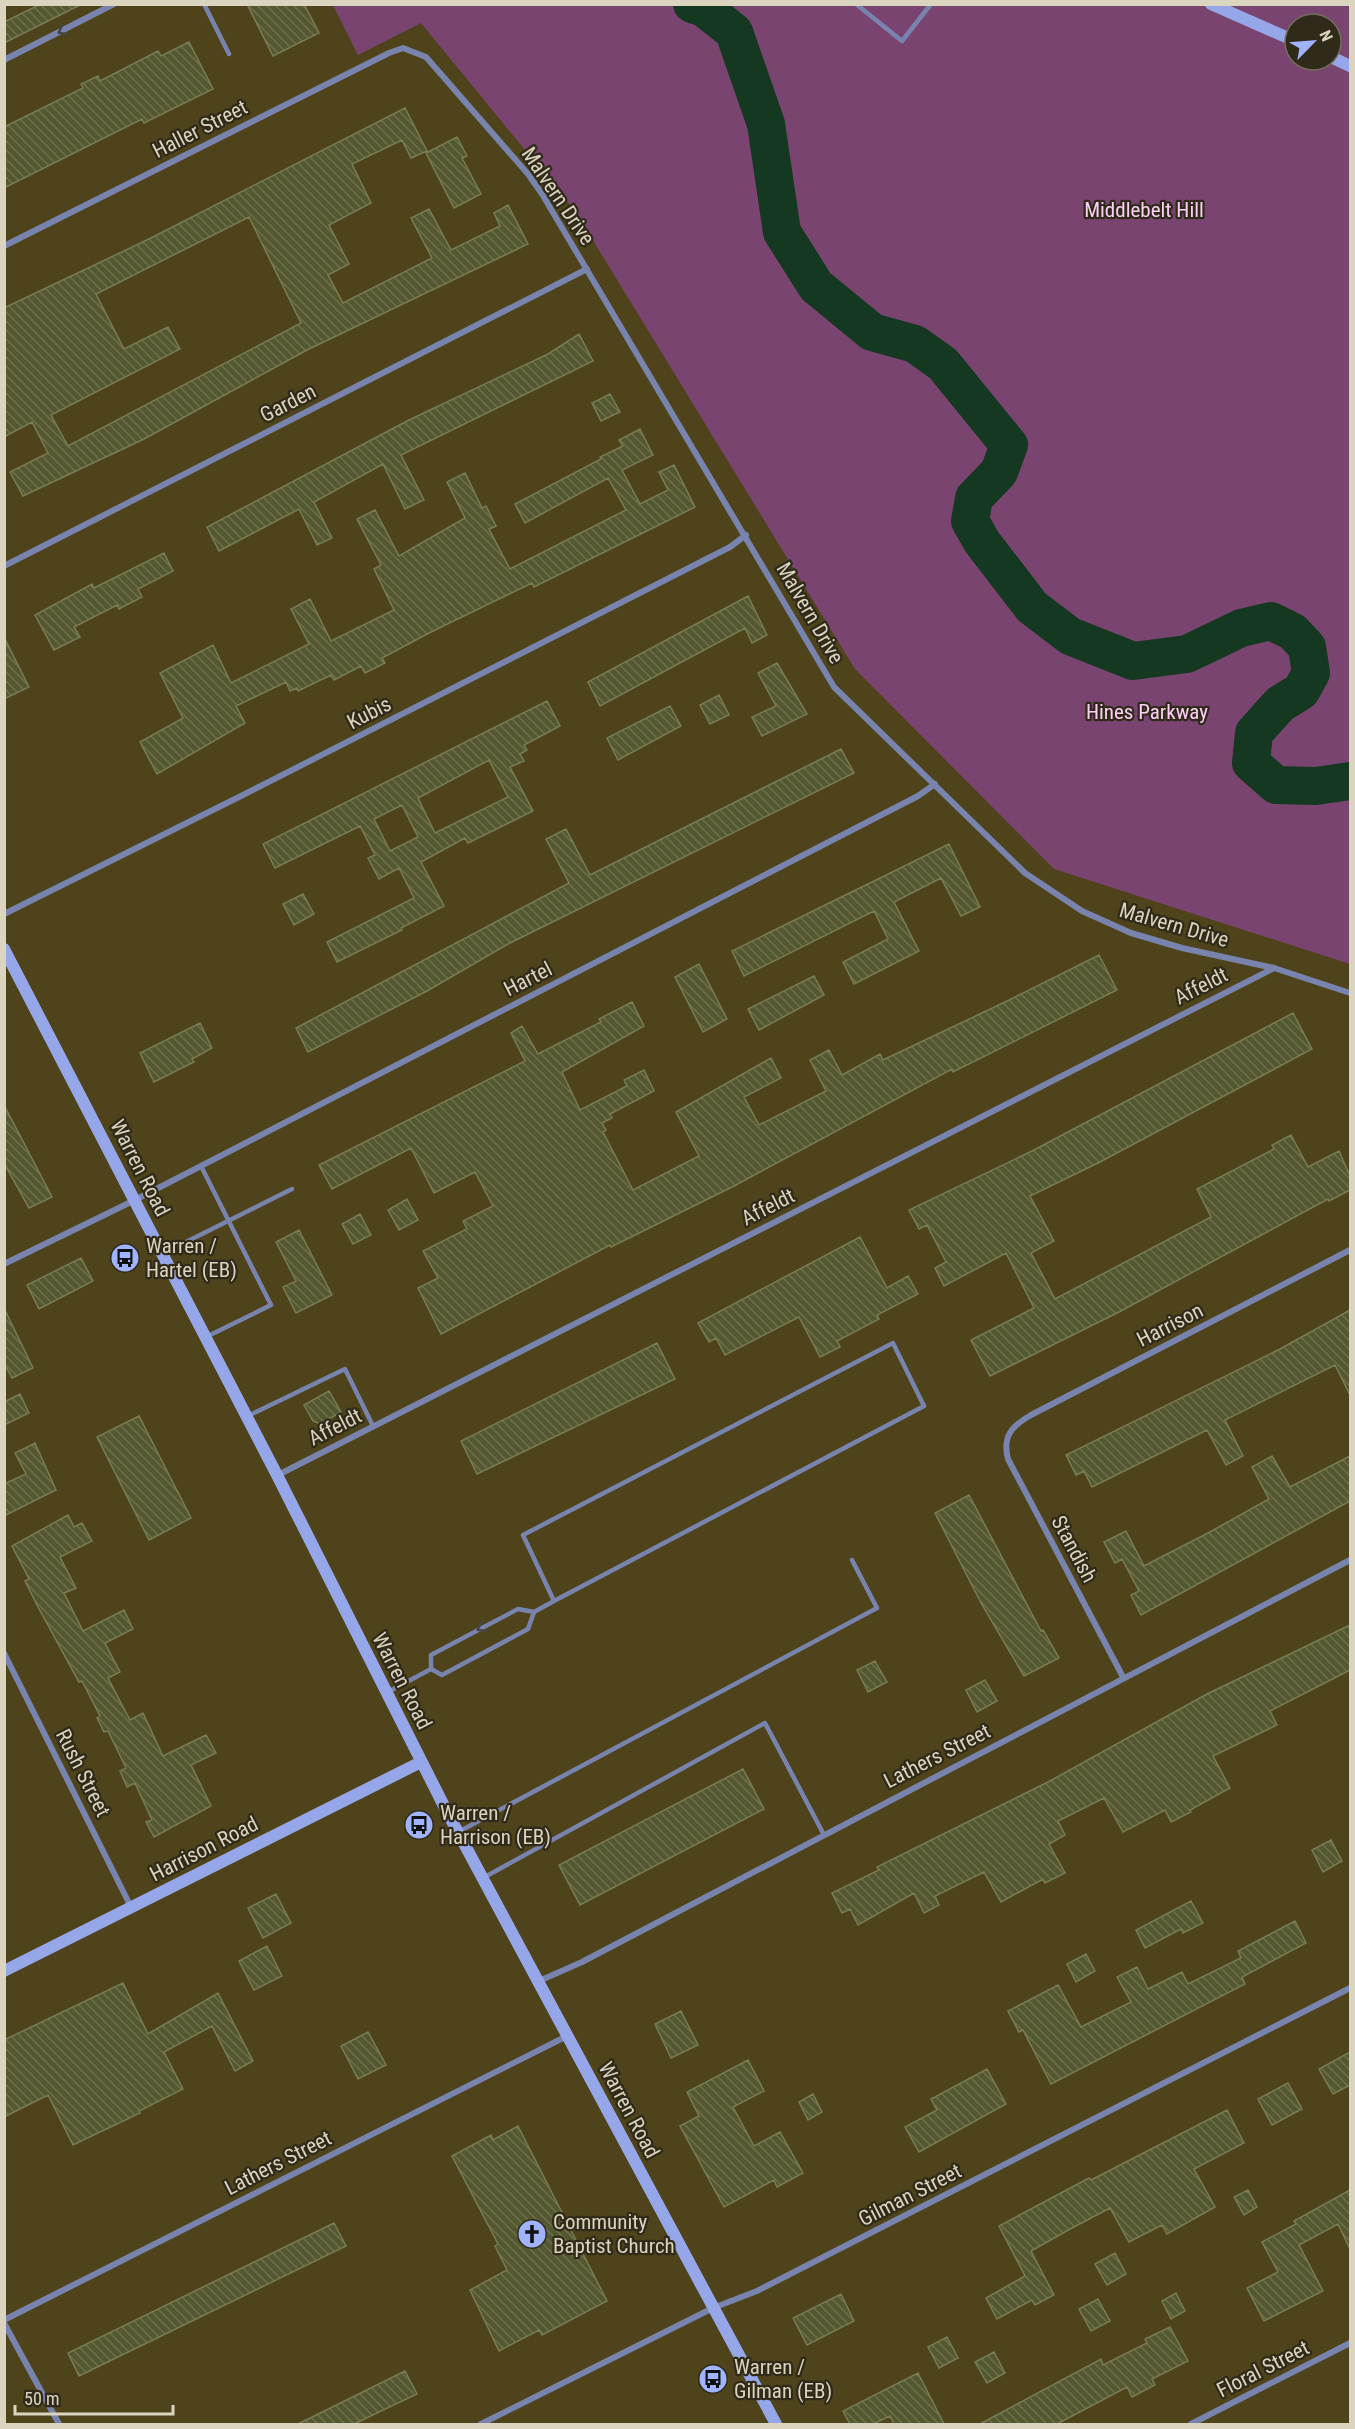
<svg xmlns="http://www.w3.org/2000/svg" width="1355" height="2429" font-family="'Roboto Condensed',sans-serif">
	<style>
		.park { fill: #7a4471; fill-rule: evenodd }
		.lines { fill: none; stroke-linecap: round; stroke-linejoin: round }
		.river { stroke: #153821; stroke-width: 38 }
		.building { fill: url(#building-back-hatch); stroke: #797d54; stroke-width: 1.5; fill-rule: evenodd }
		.lane { stroke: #7984ae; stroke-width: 4.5 }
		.street { stroke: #7984ae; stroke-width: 6 }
		.secondary { stroke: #96a7e9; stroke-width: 12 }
		.oneway { stroke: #454546 }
		.labels { text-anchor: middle; stroke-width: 4.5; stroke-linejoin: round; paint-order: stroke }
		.street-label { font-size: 21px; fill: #dbd4bf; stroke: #2f2a19 }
		.park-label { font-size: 21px; fill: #fccff4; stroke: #2f2a19 }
		.poi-label { font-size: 21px; fill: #dbd4bf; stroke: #2f2a19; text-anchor: start }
	</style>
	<defs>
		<pattern id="building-back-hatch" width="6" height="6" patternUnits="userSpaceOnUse" patternTransform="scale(1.5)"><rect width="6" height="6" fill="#545830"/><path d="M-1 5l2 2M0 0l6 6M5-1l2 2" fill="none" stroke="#6c6f4c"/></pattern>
	</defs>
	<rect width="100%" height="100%" fill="#4e431a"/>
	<!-- park -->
	<path class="park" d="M1347,4L1350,6V964L1054,869L855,669L575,211L421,23L358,55L333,5ZM1295,24H1331V60H1295Z"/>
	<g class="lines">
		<!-- river -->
		<path class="river" d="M692,4L704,8L734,32L766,124L782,232L816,286L872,332L915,344L943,364L1009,445L999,472L974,498L970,521L982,542L1032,607L1070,636L1133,661L1187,654L1241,628L1271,621L1293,632L1307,647L1311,673L1301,691L1280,704L1254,733L1251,763L1276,785L1316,786L1350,781"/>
	</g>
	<!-- building -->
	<path class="building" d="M41,4H82L4,43V22Z
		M247,4H304L319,33L273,56Z
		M189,42L213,89L144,123L142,119L4,188V127L83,88L81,84L98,76L100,81L158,51L161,56Z
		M405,108L427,151L411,158L402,140L352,164L371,203L329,225L349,264L328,275L343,303L432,258L411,218L429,209L451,250L500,226L494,213L508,205L528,244L307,350L144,439L23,496L10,472L48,453L32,422L4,437V308L149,239ZM249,217L301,323L68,446L51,415L180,349L168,327L124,349L96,294Z
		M457,137L467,156L462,158L481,194L454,208L426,153Z
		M579,334L593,361L401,455L424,500L405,509L383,464L314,502L332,538L317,545L299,509L219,551L207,527L409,420L548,354Z
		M610,394L620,412L601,421L592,403Z
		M640,429L653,455L622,470L640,504L668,490L659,472L674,465L695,507L534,587L532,583L429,633L382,658L385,663L365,673L361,666L334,680L331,675L298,691L297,688L290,691L286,682L236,706L245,723L157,774L140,742L183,718L160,673L213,645L231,683L309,644L291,609L310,599L331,641L394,610L374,569L381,565L357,519L375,510L399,556L465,518L447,482L465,473L482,508L486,506L496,526L489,529L510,569L626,510L608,478L525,523L515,504L601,459L600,457L623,446L619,440Z
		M164,553L173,571L138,589L142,597L119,609L117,605L74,627L80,637L54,650L35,615L92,584L94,588Z
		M748,596L767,635L752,643L745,628L600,706L588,682Z
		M4,637L29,687L4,699Z
		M777,663L807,714L762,736L752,717L776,706L758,673Z
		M719,695L729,715L710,724L700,705Z
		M547,701L560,726L524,745L527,750L520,754L524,761L510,767L533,811L468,843L465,838L421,862L444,906L401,928L402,930L337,962L327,942L414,898L399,868L379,879L368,858L375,855L360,826L275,868L263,844ZM489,760L508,797L435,833L418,798ZM402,805L418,837L390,851L374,819Z
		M670,706L681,726L618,760L607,738Z
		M841,749L854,773L510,943L427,991L308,1052L296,1028L569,883L546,839L566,829L590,875Z
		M949,844L980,907L961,916L941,878L894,902L919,951L854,984L843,962L888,939L874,911L744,976L732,951Z
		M303,894L314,914L294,925L283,904Z
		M1099,955L1117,990L953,1072L952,1069L734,1186L611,1247L610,1245L441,1334L418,1288L438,1278L423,1251L467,1229L463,1221L493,1206L475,1172L434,1193L411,1148L332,1189L319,1165L525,1061L511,1033L522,1026L538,1054L601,1022L599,1019L632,1002L644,1026L562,1072L580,1110L627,1086L624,1080L644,1070L654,1091L610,1114L612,1118L602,1123L606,1130L603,1132L633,1190L699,1156L676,1112L771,1058L781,1078L744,1097L759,1125L826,1091L810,1060L829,1050L842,1075L880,1054L883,1060L1005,1002Z
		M699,964L727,1019L703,1032L675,977Z
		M814,976L824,995L759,1030L748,1009Z
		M1293,1013L1312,1049L1100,1162L1030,1196L1054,1241L1031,1253L1055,1299L1211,1217L1197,1189L1274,1149L1272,1145L1291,1135L1308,1167L1339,1151L1350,1176V1190L1329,1201L1328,1199L1119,1312L990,1376L971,1340L1034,1308L1006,1253L944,1286L935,1268L946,1262L927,1225L919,1229L909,1210L1032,1151Z
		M200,1023L212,1048L192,1059L194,1062L154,1082L140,1053Z
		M4,1105L52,1197L29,1208L4,1163Z
		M407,1199L418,1220L399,1230L388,1210Z
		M360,1214L371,1235L353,1244L342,1224Z
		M299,1230L332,1295L296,1313L283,1287L296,1281L276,1242Z
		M860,1237L887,1288L908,1276L918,1294L877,1315L879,1319L837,1341L840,1347L820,1357L799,1317L725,1355L716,1338L709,1342L698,1323Z
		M81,1258L93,1281L39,1309L27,1285Z
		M4,1308L33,1368L12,1378L4,1363Z
		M1350,1310V1395L1335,1365L1225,1420L1243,1456L1226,1465L1207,1430L1092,1487L1084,1471L1076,1475L1066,1455L1280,1349Z
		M657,1343L675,1379L477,1474L461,1441Z
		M329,1391L341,1412L320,1424L313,1421L304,1405Z
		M20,1394L29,1413L4,1425V1402Z
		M139,1416L191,1518L149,1540L97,1437Z
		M35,1443L56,1490L4,1516V1484L26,1474L15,1453Z
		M1272,1456L1290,1487L1350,1456V1501L1141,1615L1131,1595L1139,1591L1122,1559L1115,1563L1104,1542L1126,1531L1144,1566L1208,1533L1269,1499L1252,1467Z
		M969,1495L1041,1631L1043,1630L1059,1658L1024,1676L981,1603L935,1513Z
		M68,1515L74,1527L82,1523L92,1541L60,1557L76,1588L64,1593L83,1631L124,1610L133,1629L105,1643L120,1672L108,1678L130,1720L143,1713L163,1756L206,1735L216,1753L191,1765L211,1806L154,1837L146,1822L152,1820L135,1783L127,1787L120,1771L126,1768L108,1731L104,1732L97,1718L100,1716L82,1681L79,1682L38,1607L25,1581L29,1579L12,1546Z
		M1350,1625V1670L1270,1711L1277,1725L1213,1756L1230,1788L1190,1810L1191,1812L1171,1822L1165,1810L1123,1832L1104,1798L1058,1821L1065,1835L1049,1844L1065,1873L1045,1883L1043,1879L1001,1902L984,1872L935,1896L939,1905L924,1913L914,1893L858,1925L850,1909L842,1913L832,1893L879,1870L877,1867L1048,1782L1207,1694Z
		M875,1661L887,1682L868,1692L857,1670Z
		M985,1680L997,1701L977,1712L966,1690Z
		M743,1769L764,1809L580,1905L559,1865Z
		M1331,1840L1342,1861L1323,1872L1312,1850Z
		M276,1894L291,1923L263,1938L248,1908Z
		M1191,1901L1203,1923L1183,1933L1181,1929L1145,1948L1136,1930Z
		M1295,1921L1306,1943L1242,1977L1245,1984L1051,2084L1023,2030L1019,2032L1008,2011L1058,1985L1081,2027L1131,2002L1117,1977L1137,1967L1148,1989L1182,1972L1188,1984L1241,1958L1238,1951Z
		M267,1946L282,1976L254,1990L239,1961Z
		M1086,1954L1095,1971L1076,1982L1067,1964Z
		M123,1983L148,2034L218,1993L253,2061L235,2071L212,2026L164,2052L183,2089L139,2111L140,2113L73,2145L48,2095L4,2117V2040Z
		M681,2011L698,2045L671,2058L655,2024Z
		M368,2032L386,2065L358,2079L341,2046Z
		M1350,2052V2085L1333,2094L1319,2069Z
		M748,2060L764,2091L733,2107L754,2146L780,2132L803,2173L777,2187L774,2180L724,2207L680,2126L699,2116L687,2092Z
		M987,2069L1006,2104L919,2152L905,2127L937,2110L931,2099Z
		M1288,2083L1302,2109L1272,2125L1258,2099Z
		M813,2094L822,2112L808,2120L799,2102Z
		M1227,2110L1244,2143L1194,2169L1215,2207L1167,2234L1162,2225L1129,2242L1110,2208L1072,2228L1031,2251L1054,2295L1035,2305L1032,2300L997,2319L986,2298L1025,2276L999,2226L1089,2178L1091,2180Z
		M518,2126L607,2301L542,2335L539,2330L499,2351L470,2290L507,2270L495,2246L498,2244L452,2156L491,2135L493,2140Z
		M1248,2190L1257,2207L1244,2215L1234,2197Z
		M1350,2190V2249L1338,2224L1299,2245L1323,2291L1264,2321L1247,2288L1278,2272L1262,2242L1296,2224L1294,2221Z
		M334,2223L346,2246L79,2376L68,2353Z
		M1115,2253L1126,2274L1107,2285L1095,2264Z
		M1176,2293L1185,2311L1171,2319L1162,2301Z
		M841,2294L854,2321L807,2345L793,2318Z
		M1098,2299L1110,2321L1091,2331L1079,2309Z
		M1170,2327L1188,2361L1152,2379L1155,2385L1132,2397L1127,2387L1057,2424H980L1101,2359L1103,2365L1147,2343L1145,2339Z
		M947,2337L958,2358L939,2368L928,2347Z
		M994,2352L1005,2373L987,2383L975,2362Z
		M405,2371L417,2394L354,2424H298Z
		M918,2373L944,2424H894L890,2416L873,2424H850L843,2411Z"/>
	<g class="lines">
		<!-- lane -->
		<path class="lane" d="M204,4L229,54
			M856,4L902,41L931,4
			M201,1166L271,1305L206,1337
			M162,1254L292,1189
			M248,1416L345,1369L373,1426
			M431,1669L442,1675L528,1629L534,1612L554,1601L924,1406L893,1343L523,1535L554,1601
			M431,1669V1655L518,1609L534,1612
			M388,1692L431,1669
			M460,1831L877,1608L852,1560
			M483,1878L765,1723L823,1833"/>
		<!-- street -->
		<path class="street" d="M4,60L114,4
			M4,246L389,53L403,48L426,57L528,174L542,194L834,687L1025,873L1082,911L1131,933L1182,948L1274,968L1350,993
			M4,566L587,269
			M4,914L243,795L730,547L746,535
			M4,1264L135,1200L918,796L935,784
			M278,1475L1274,968
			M4,1653L131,1907
			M1123,1677L1008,1459C1002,1436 1012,1426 1031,1415L1350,1250
			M539,1981L582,1962L1350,1560
			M4,2320L567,2036
			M4,2323L59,2424
			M481,2424L713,2308L757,2291L1350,1988
			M1191,2424L1350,2343"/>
		<!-- secondary -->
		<path class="secondary" d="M1211,4L1295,41
			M1331,57L1350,66
			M4,949L277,1475L446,1810L776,2424
			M4,1971L421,1762"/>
	</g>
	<!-- one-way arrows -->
	<defs><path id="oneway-chevron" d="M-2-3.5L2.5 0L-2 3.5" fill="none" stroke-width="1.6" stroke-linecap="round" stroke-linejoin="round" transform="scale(1.5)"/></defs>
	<g class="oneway">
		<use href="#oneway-chevron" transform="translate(62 31) rotate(153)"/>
		<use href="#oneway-chevron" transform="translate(481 1628) rotate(152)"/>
	</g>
	<!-- icons -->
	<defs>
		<g id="bus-disc" transform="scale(1.5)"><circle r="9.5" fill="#a0b3fd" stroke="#2f2a19"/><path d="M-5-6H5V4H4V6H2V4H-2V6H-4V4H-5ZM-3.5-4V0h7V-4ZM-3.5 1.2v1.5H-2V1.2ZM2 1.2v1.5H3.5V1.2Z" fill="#111"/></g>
		<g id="church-disc" transform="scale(1.5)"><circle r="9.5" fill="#a0b3fd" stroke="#2f2a19"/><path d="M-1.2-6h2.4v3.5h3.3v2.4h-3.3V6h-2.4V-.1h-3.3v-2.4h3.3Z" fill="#111"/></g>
	</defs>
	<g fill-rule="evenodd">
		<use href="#bus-disc" x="125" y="1258"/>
		<use href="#bus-disc" x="419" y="1825"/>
		<use href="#church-disc" x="532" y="2234"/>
		<use href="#bus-disc" x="713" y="2379"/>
	</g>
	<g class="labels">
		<!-- street labels -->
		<g class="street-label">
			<text transform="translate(200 129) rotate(-27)" y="7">Haller Street</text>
			<text transform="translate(558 196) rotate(56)" y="7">Malvern Drive</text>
			<text transform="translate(288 403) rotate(-27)" y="7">Garden</text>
			<text transform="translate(810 613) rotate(60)" y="7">Malvern Drive</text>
			<text transform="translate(369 713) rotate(-27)" y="7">Kubis</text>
			<text transform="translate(1174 925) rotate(16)" y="7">Malvern Drive</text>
			<text transform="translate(528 979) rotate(-27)" y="7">Hartel</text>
			<text transform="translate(1201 986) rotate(-27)" y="7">Affeldt</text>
			<text transform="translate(140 1168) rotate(63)" y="7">Warren Road</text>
			<text transform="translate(768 1207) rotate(-27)" y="7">Affeldt</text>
			<text transform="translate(1170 1325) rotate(-27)" y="7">Harrison</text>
			<text transform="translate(335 1427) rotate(-27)" y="7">Affeldt</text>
			<text transform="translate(1074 1549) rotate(62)" y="7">Standish</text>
			<text transform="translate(402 1681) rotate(63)" y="7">Warren Road</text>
			<text transform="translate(937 1756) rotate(-27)" y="7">Lathers Street</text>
			<text transform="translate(83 1773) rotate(63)" y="7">Rush Street</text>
			<text transform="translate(204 1849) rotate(-27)" y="7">Harrison Road</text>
			<text transform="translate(629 2110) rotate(62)" y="7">Warren Road</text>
			<text transform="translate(278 2163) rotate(-27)" y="7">Lathers Street</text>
			<text transform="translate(910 2195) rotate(-27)" y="7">Gilman Street</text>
			<text transform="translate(1263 2369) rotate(-27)" y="7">Floral Street</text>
		</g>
		<!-- park labels -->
		<g class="park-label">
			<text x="1144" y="217">Middlebelt Hill</text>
			<text x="1147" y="719">Hines Parkway</text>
		</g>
		<!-- poi labels -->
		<g class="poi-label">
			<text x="146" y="1253">Warren /<tspan x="146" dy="24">Hartel (EB)</tspan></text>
			<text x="440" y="1820">Warren /<tspan x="440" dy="24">Harrison (EB)</tspan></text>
			<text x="553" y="2229">Community<tspan x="553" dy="24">Baptist Church</tspan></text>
			<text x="734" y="2374">Warren /<tspan x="734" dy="24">Gilman (EB)</tspan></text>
		</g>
	</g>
	<!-- border -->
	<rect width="1355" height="2429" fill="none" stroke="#dbd4bf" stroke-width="12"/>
	<!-- north arrow -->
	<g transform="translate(1313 42) rotate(65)"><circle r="28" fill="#2f2a19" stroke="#746e5b" stroke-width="1.5"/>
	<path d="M0-4.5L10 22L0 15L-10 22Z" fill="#a0b3fd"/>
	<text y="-9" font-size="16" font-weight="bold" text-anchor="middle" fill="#dbd4bf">N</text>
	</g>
	<!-- scale -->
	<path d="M15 2405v9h158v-9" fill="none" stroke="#dbd4bf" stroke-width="3"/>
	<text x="24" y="2405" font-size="18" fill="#dbd4bf" stroke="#2f2a19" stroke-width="4.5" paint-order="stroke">50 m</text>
</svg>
